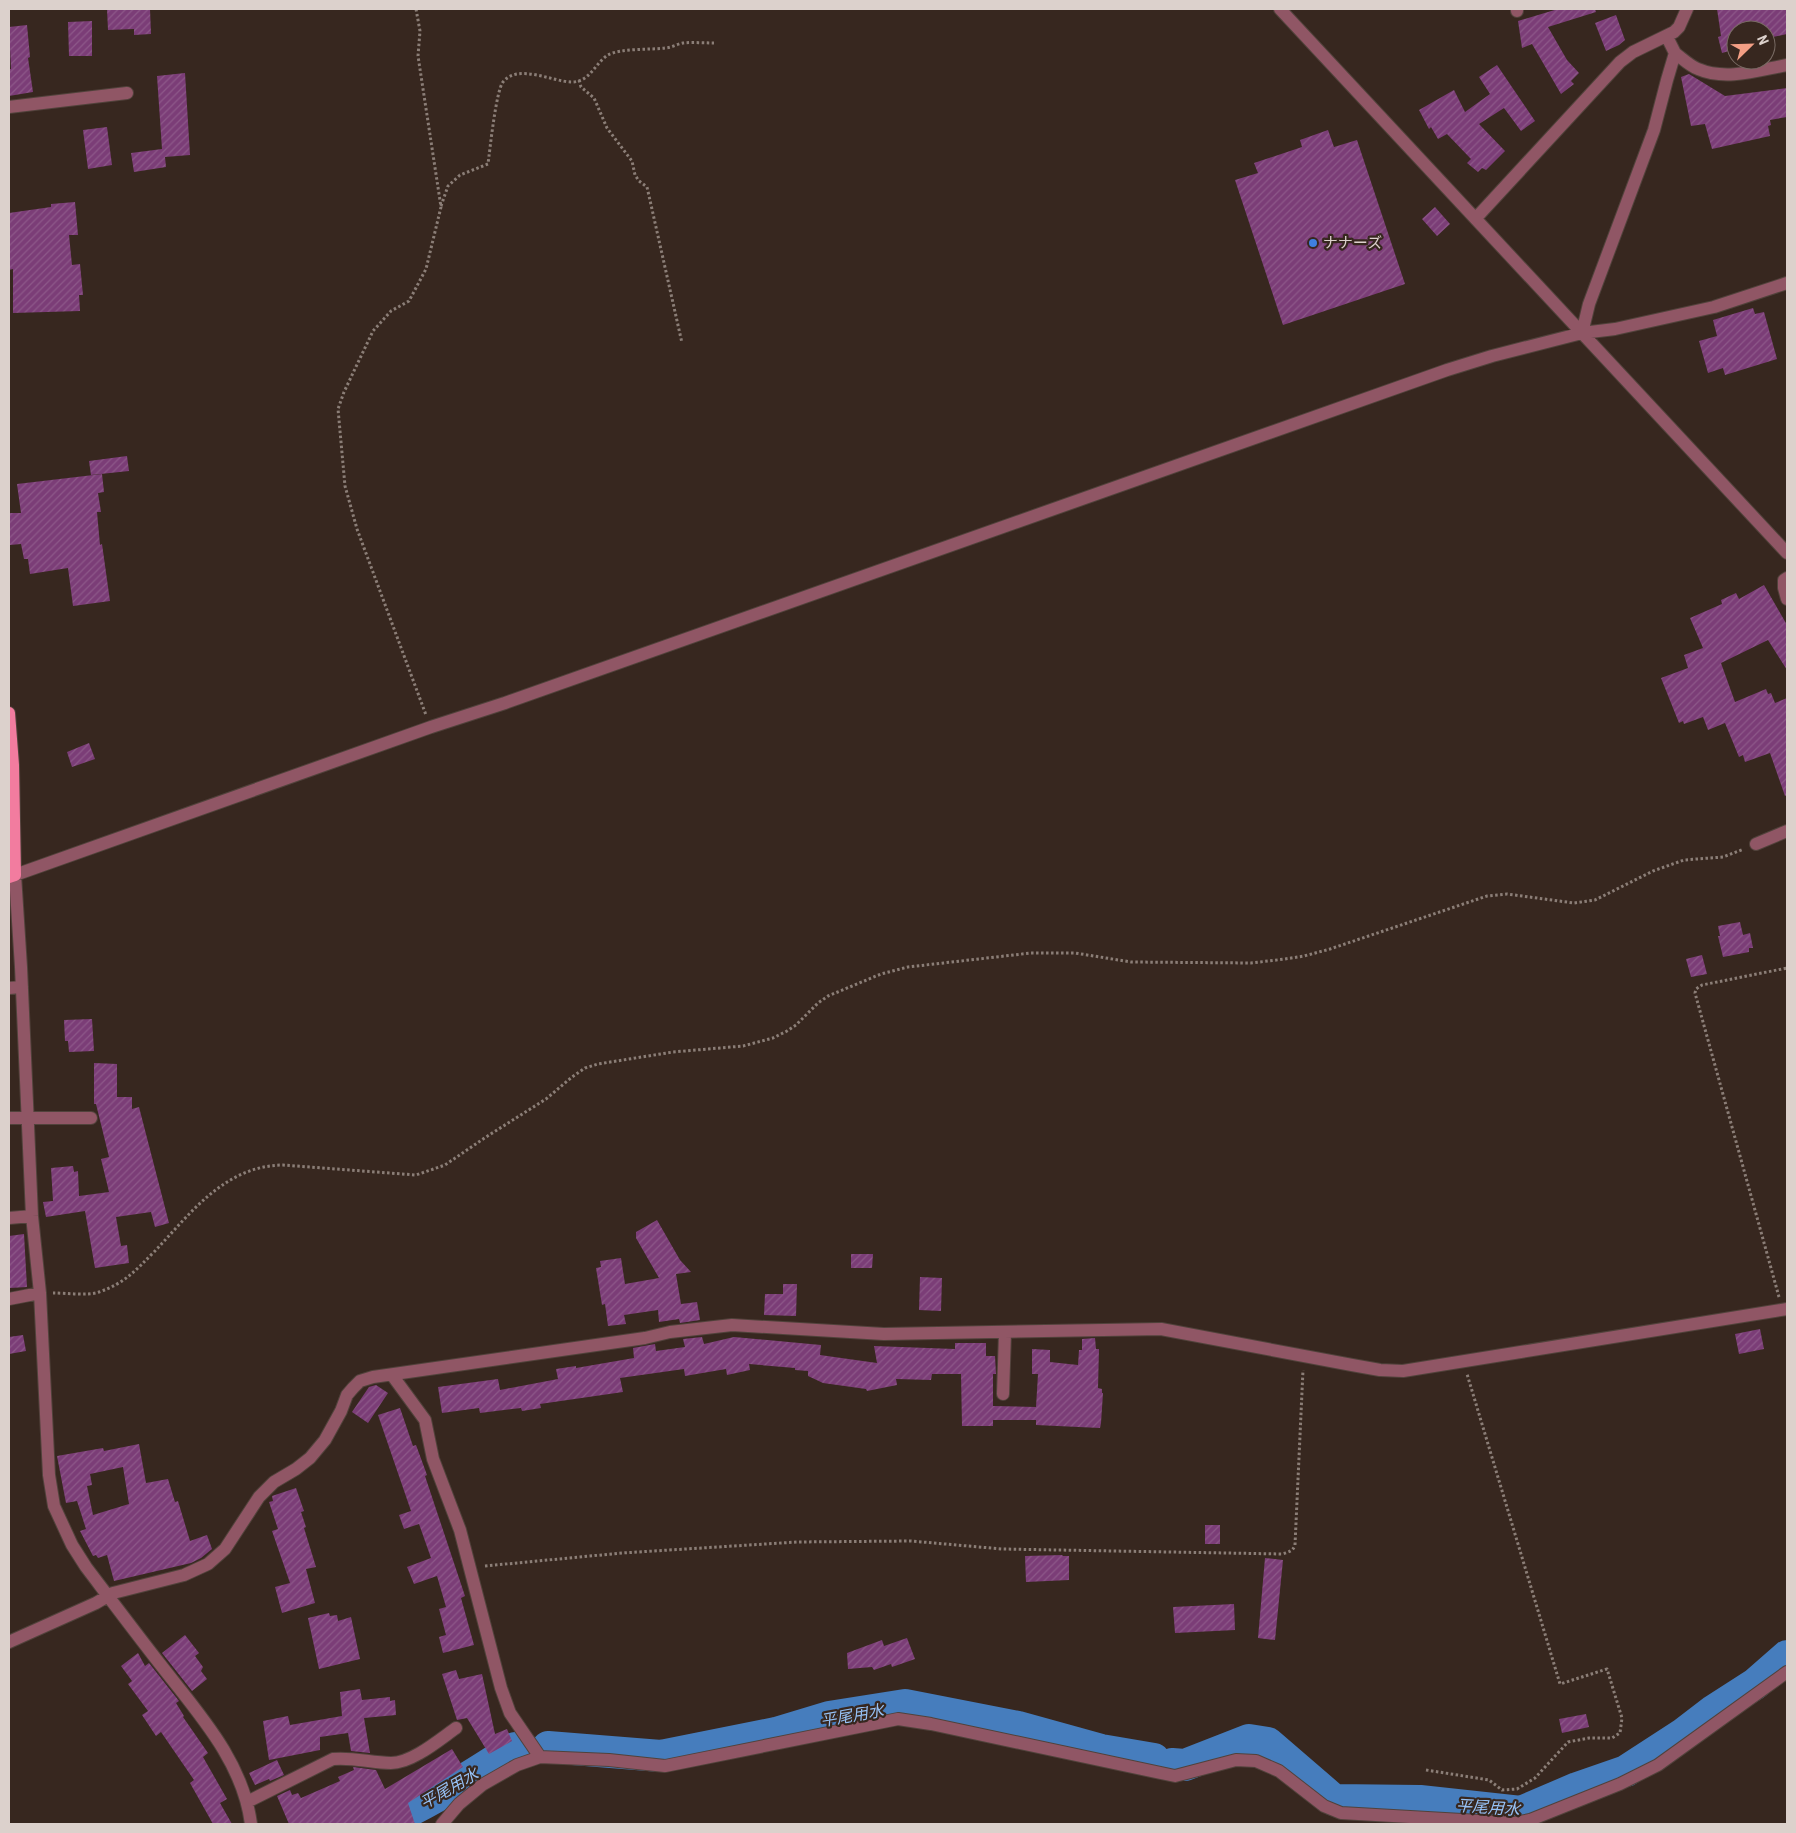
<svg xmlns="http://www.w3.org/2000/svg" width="1796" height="1833" font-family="'Roboto Condensed','Noto Sans JP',sans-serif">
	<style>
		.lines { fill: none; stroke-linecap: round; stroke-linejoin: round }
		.river { stroke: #467dbd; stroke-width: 32 }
		.building { fill: url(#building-hatch); fill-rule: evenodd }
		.minor-casing { stroke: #51423b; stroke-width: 14 }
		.major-casing { stroke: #51423b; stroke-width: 14 }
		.path { stroke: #8b7e77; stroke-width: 3; stroke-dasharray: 2.5 2.5; stroke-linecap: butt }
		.minor { stroke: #905665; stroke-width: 12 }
		.major { stroke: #f27c9f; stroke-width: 12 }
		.shop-dot { fill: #3f7fe0; stroke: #37271f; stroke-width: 2 }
		.labels { text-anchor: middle; stroke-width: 4.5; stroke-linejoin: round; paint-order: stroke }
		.poi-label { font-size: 15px; fill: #dcd1cc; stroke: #37271f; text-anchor: start }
		.water-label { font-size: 16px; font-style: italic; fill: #96c1f5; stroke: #37271f }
	</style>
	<defs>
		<pattern id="building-hatch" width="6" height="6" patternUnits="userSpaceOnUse" patternTransform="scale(1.25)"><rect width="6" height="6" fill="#7b3d77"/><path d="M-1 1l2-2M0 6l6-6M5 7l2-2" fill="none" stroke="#8d5889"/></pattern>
	</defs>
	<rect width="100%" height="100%" fill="#37271f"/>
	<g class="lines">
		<!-- river -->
		<path class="river" d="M548,1747L661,1756L776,1733L829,1717L905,1705L1018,1727L1101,1750L1154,1759
			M1172,1764L1185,1765L1249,1740L1268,1743L1334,1800L1420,1801L1521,1812L1577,1788L1626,1771L1683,1734L1713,1711L1755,1684L1787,1656
			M380,1824C428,1805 471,1775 515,1748"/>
	</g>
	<!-- building -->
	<path class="building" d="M107,9H150L151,34L134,35V29L108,30Z
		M1558,9H1595L1596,12L1548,27L1567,60L1579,73L1571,81L1574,84L1561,94L1532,44L1522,48L1518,21Z
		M1717,9H1787V34L1768,38L1767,30H1736V49L1722,53L1718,37L1721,36Z
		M1616,15L1625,40L1619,45L1606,51L1595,23Z
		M92,21V56H69L68,22Z
		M27,25L30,57L28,58L33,92L9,96V69H11L9,27Z
		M1497,65L1535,121L1521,131L1504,108L1479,124L1505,151L1486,170L1482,168L1478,172L1467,163L1471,159L1447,134L1438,139L1431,127L1429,129L1419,110L1454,90L1465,112L1490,94L1479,77Z
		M185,73L190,155L165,157L166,167L134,172L131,153L162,149L157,76Z
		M1689,74L1725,96L1787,88V117L1770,120L1771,125L1768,126L1770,136L1712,149L1705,124L1691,126L1681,77Z
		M107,127L112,165L88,169L83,130Z
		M1328,130L1334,147L1357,140L1405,284L1283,325L1235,180L1258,173L1254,163L1302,147L1300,140Z
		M75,202L78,235H69L72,265L80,264L83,295H79L80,311L13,313V269L9,270V213L51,207V204Z
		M1435,207L1450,224L1437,236L1422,219Z
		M1753,308L1755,314L1764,312L1777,359L1725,375L1723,368L1708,373L1699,341L1717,336L1713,320Z
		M127,456L129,471L91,475L89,461Z
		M102,474L104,492L98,493L101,512H97L100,545L102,544L110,601L73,606L68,568L30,574L28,559H24L21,544L10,545L9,513H21L17,484Z
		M1764,585L1787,625V670L1768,640L1721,663L1735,702L1766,689L1768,694L1771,693L1775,703L1787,698V795L1785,796L1770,753L1745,762L1743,755L1739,757L1725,723L1708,730L1703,717L1684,724L1683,721L1679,723L1661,678L1688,668L1684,655L1703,648L1690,618L1722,604L1721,600L1736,593L1739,599Z
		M89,743L95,759L72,767L67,752Z
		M1740,922L1743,935L1750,933L1753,948H1749V952L1723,957L1718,936H1720L1718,926Z
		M1702,955L1707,974L1691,977L1686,959Z
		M92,1019L94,1051L69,1052L68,1041H65L64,1020Z
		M94,1063L117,1064V1097H132V1109L139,1107L169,1223L155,1227L151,1212L116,1217L121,1246L127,1245L129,1263L95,1268L85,1211L46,1217L43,1202L53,1201L51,1168L73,1166L74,1172L78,1171L79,1196L109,1192L101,1159L109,1157L96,1104H94Z
		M657,1220L680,1260L691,1272L676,1274L681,1304L697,1302L700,1320L680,1323L679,1319L659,1322L658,1310L624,1315L626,1324L608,1326L605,1304L602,1305L596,1268L601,1267L600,1261L621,1258L625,1284L659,1278L636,1238V1232Z
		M24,1234L27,1287L10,1288L9,1236Z
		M851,1254H873L872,1268H851Z
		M920,1277L942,1278L941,1311L919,1310Z
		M783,1284H797L796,1316L764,1315L765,1294H783Z
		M1760,1329L1764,1349L1739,1354L1735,1334Z
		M23,1335L26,1351L9,1354V1337Z
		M702,1337L704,1344L734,1337L821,1345L820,1355L877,1363L874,1346L955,1349V1343H986V1356H995L996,1374H993V1406L1036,1407L1038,1374H1032V1349L1050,1350V1362L1078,1365L1079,1350H1082V1339L1095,1338L1096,1349H1099L1098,1388L1102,1389V1393H1103L1101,1423L1100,1428L1036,1425V1420H993V1426H962L961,1374H932L931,1380L896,1379L897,1385L867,1391L866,1389L823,1383L808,1376V1371L795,1370V1368L749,1364L750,1370L727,1375L726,1369L685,1376L684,1369L620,1378L623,1392L540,1404L541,1408L522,1411L521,1408L480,1413L479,1408L442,1413L438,1387L498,1379L500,1390L558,1379L556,1369L576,1366V1368L634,1358L633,1348L655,1344L656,1351L685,1347L683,1339Z
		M376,1385L388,1393L368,1423L352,1412L369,1387Z
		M400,1408L413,1446L416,1445L427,1475L425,1476L465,1596L461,1598L474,1645L443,1653L439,1637L446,1635L439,1609L446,1607L437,1576L414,1584L407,1567L431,1558L419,1524L404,1529L399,1515L411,1511L378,1415Z
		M139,1444L146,1483L168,1479L175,1502L178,1501L190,1541L207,1535L212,1549L201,1558L191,1563L114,1581L107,1555L98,1558L96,1555L93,1556L80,1531L86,1529L77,1501L66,1503L57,1456L103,1448L104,1451ZM123,1467L129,1504L93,1515L87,1486L92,1485L90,1474Z
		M296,1488L304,1511L301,1512L306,1527L304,1528L316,1567L306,1569L315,1603L282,1613L275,1587L290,1583L272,1531L278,1529L269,1502L273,1501L272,1496Z
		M1205,1525H1220V1544H1205Z
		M1063,1555L1062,1556H1069V1580L1026,1582L1025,1556Z
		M1265,1558L1283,1560L1275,1640L1258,1638Z
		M1234,1604L1235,1630L1175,1633L1173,1607Z
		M329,1613L330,1616L337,1615L338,1621L351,1617L360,1659L319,1669L308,1618Z
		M185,1635L199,1653L195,1656L203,1667L201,1671L207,1679L192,1691L162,1653Z
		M907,1638L915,1659L892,1667L891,1664L874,1670L872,1667L848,1669L847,1653L882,1640L884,1646Z
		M138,1653L145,1666L149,1663L179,1701L176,1703L184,1716L183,1717L208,1753L203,1757L227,1799L220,1803L232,1824H213L190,1783L194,1780L161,1732L156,1736L142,1715L148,1711L128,1684L132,1681L121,1666Z
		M456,1670L459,1679L482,1674L495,1734L507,1729L512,1741L489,1754L467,1718L457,1720L442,1674Z
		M360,1689L362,1700L390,1697V1701L395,1700L396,1715L364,1718L370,1753L351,1751L348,1733L320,1737V1750L269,1760L263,1721L288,1716L290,1725L342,1716L340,1692Z
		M1586,1714L1589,1727L1562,1733L1559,1719Z
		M452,1749L463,1767L408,1803L415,1824H289L277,1796L290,1790L292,1795L298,1793L301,1798L340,1781L338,1777L354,1770L353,1767L376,1770L385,1789Z
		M277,1760L284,1775L270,1781L269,1779L255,1785L249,1773Z"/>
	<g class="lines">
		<!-- minor casing -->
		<g class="minor-casing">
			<path id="minor" d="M1280,9L1787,553
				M1517,9V11
				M1675,53C1683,59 1690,66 1698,69C1726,81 1759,70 1787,65
				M9,107L127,93
				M1476,218L1620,62L1633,52L1674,32L1679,27L1687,9
				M1582,333L1589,304L1654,130L1667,80L1675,53L1667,37
				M1787,578L1784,580V588L1787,599
				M1756,844L1787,831
				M9,988L22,987
				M9,1118H91
				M9,1218L32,1216
				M9,1299L40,1293
				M392,1375L425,1420L433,1459L460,1530L501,1688L510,1713L540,1757
				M1003,1394L1005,1333
				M9,1642L96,1603L113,1593L184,1575L208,1564L225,1549L259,1497L274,1482L296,1469L310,1458L325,1440L341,1411L347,1395L353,1388L360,1381L373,1377L645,1338L670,1332L732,1325L884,1334L1161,1329L1352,1365L1380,1370L1403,1371L1787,1309
				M247,1802L333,1759C354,1757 371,1763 391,1763C412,1763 439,1740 456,1728
				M251,1824C243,1761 198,1713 160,1664C135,1632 111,1600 86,1567L72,1545L54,1506L49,1475L40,1293L32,1216L21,967L15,875L431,727L505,703L1447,370L1492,356L1582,333L1615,329L1714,307L1787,283
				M442,1824L459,1804L482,1785L517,1765L540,1757L609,1760L665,1766L898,1719L931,1724L1175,1776L1236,1760L1256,1761L1279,1771L1324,1806L1341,1813L1514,1823L1530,1820L1620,1784L1658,1765L1787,1672"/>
		</g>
		<!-- major casing -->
		<g class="major-casing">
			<path id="major" d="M9,713L13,765L15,875L9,877"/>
		</g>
		<!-- path -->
		<path class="path" d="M416,9L420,31L418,56L441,207L426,269L409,301L391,311L373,331L344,392L338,409L345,486L357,529L426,715
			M579,80L581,87L594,98L607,128L632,161L635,175L639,181L647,187L682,343
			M441,206L448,186L460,175L488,164C490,149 496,91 503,82C518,63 553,82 572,82C590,82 595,63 608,55C621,48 649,50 665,48C671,48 677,44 683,43C693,42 704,43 714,43
			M53,1293C66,1293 88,1296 99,1292C125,1283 135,1271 154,1252C191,1213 224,1166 283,1165L416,1175L445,1165L486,1137L546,1099L572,1077L585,1068L598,1064L673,1052L743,1046L773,1038L787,1031L796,1025L818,1003L828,996L881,974L908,967L1031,953H1075L1131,962L1251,963L1285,959L1304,956L1330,949L1487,896L1507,894L1574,903L1595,900L1653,871L1684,860L1723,857L1744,849
			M1779,1297L1695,993L1696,989L1702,985L1787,968
			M485,1566L622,1553L797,1542L911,1541L1002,1549L1282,1554C1289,1552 1293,1551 1295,1545L1303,1370
			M1426,1770L1489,1780L1502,1790L1517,1789L1535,1778L1568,1742L1589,1738H1612L1620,1733L1622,1718L1607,1669L1560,1684L1467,1374"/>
		<!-- minor -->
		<use href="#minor" class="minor"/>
		<!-- major -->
		<use href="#major" class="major"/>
	</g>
	<!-- markers -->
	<circle class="shop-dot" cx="1313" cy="243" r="5"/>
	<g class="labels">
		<!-- poi labels -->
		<g class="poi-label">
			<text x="1323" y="248">ナナーズ</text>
		</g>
		<!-- water labels -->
		<g class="water-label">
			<text transform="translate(852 1715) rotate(-10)" y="6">平尾用水</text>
			<text transform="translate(449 1788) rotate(-30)" y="6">平尾用水</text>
			<text transform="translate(1488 1807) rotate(4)" y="6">平尾用水</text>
		</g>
	</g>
	<!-- border -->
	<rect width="1796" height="1833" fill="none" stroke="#dcd1cc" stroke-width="20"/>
	<!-- north arrow -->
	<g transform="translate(1751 45) rotate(67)"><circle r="24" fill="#37271f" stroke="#796b64"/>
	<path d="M0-4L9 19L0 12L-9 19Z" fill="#f39f85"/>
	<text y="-8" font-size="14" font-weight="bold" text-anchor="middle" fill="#dcd1cc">N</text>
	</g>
</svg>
